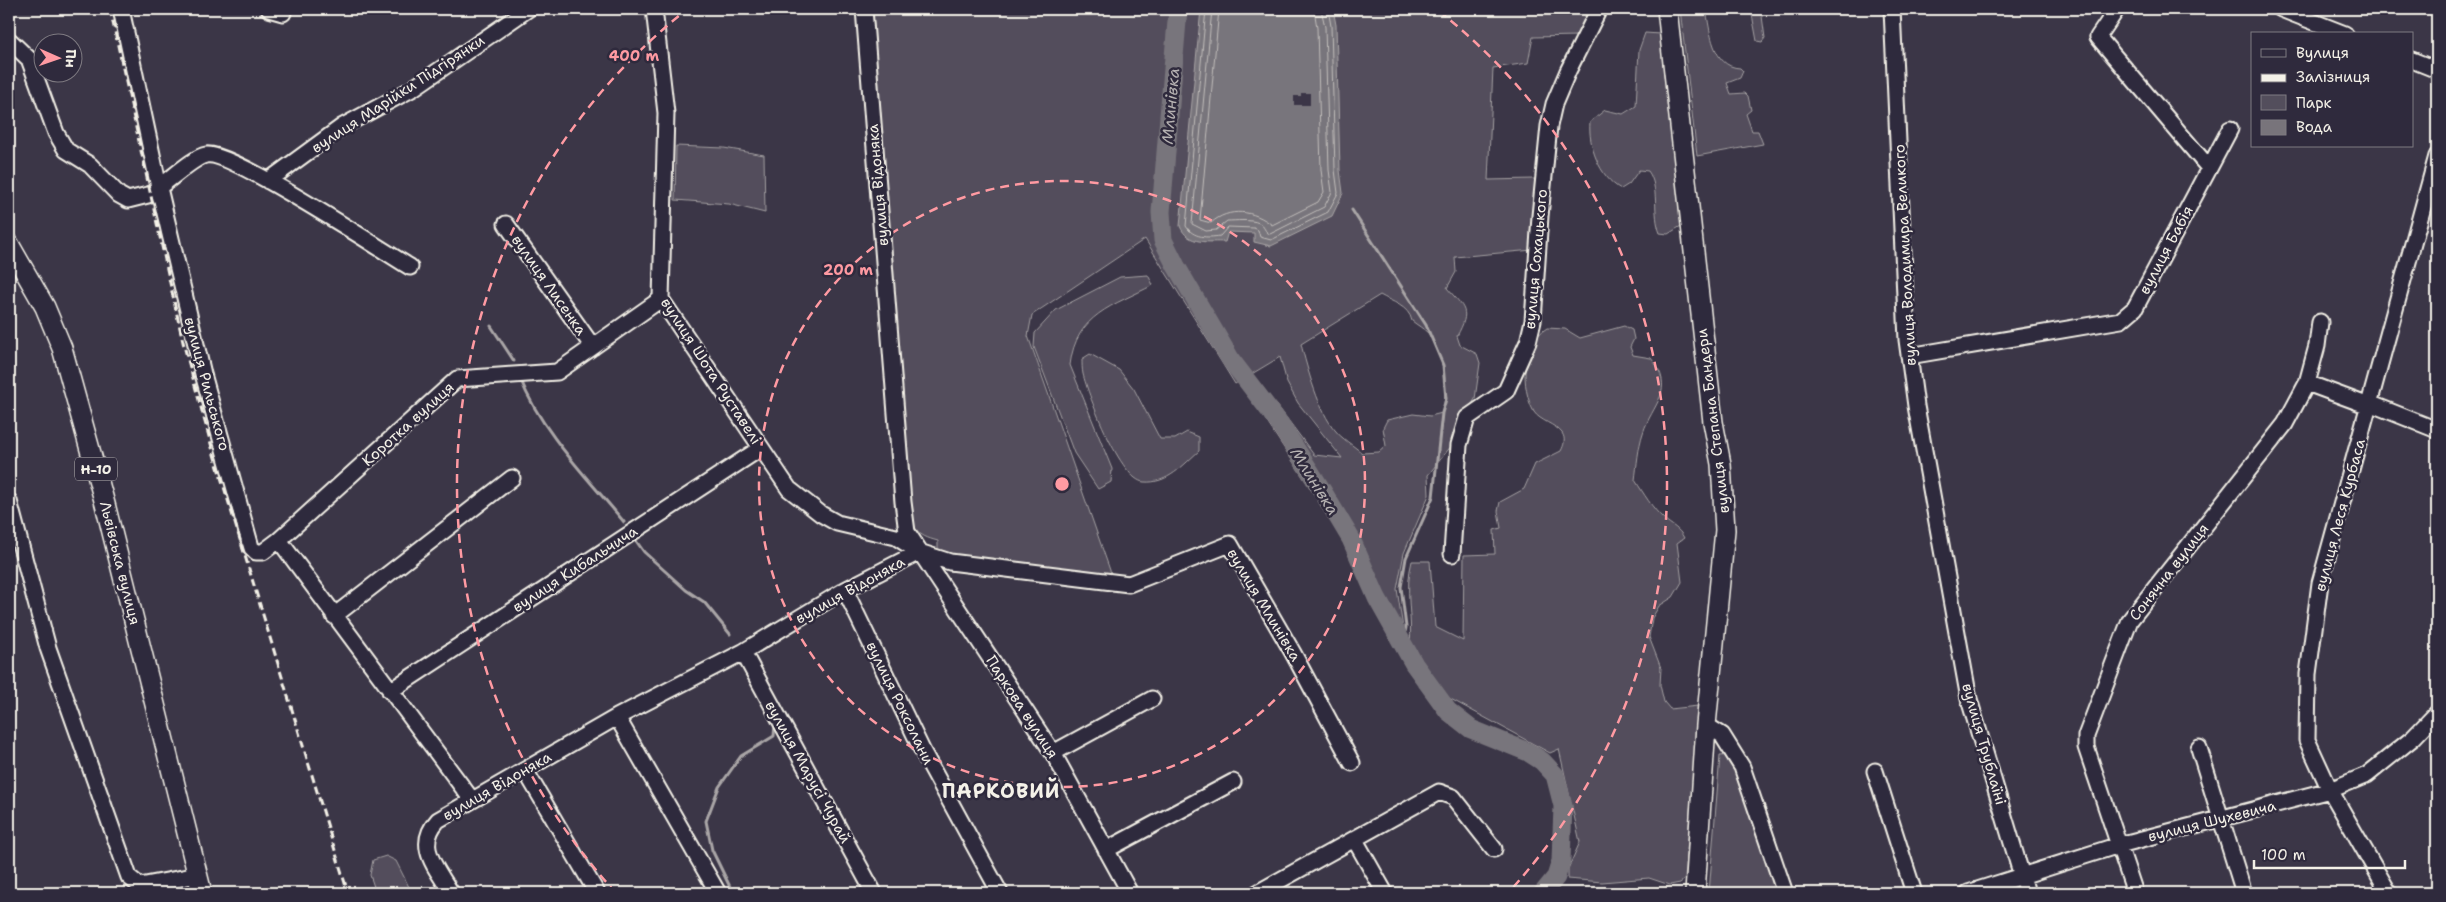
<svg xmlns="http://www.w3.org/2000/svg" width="2446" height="902" font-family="'Shantell Sans',sans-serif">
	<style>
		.green { fill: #534e5c; stroke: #a4a0a2; fill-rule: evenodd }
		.water { fill: #78747b; stroke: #aaa6a7 }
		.pier { fill: #3b3647 }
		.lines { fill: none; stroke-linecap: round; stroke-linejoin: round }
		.shore { stroke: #c2bfbc; stroke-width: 1 }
		.stream { stroke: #aaa6a7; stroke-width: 3 }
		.river { stroke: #78747b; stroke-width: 19 }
		.minor-casing { stroke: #f4f1e8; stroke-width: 19 }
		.major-casing { stroke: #f4f1e8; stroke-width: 22 }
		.minor { stroke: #2f2a3d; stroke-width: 15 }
		.major { stroke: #2f2a3d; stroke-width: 19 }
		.rail { stroke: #f4f1e8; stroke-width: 3; stroke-dasharray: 8 4; stroke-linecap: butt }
		.ring { fill: none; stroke: #ff9aa2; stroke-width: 2.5; stroke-dasharray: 9 6 }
		.labels { text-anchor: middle; stroke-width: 5; stroke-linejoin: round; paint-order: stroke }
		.shield { fill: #2f2a3d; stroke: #b9b5b5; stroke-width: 1 }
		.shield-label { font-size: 14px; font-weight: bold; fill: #f4f1e8 }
		.street-label { font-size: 15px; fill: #f4f1e8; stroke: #2f2a3d }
		.water-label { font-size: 16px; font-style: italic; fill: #b6b2b2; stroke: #2f2a3d }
		.district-label { font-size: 20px; font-weight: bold; letter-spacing: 1px; fill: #f4f1e8; stroke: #2f2a3d }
		.centre { fill: #ff9aa2; stroke: #2f2a3d; stroke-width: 2.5 }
		.ring-label { font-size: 15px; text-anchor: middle; font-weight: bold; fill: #ff9aa2; stroke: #2f2a3d; stroke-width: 5; stroke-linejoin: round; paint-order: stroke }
	</style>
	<rect width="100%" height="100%" fill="#3b3647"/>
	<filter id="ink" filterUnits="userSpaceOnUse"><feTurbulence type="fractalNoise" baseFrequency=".02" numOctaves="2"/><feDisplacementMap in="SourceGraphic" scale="10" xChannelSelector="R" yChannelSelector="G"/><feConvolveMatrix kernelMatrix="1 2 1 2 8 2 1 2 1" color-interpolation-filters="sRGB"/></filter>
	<g filter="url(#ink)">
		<!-- green -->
		<path class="green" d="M869,9H1590L1577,36L1533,37L1528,63L1493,68L1488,180L1535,179L1533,250L1455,257L1456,272L1447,288C1465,309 1471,310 1457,336L1460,345L1477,354L1480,363L1475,399L1465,415L1456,440L1428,475L1429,495L1404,553L1397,589L1403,628L1401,631L1379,594L1361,544L1345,541L1257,407L1269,400L1277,405L1314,455L1342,458L1298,403L1287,383L1280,357L1235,384L1145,239L1032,315L1028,336L1112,576L938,554V541C915,535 915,530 910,508ZM1380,295C1392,302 1409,306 1412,321C1417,325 1424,329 1428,333C1444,355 1449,389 1442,413L1430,416L1413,414L1387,420L1383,428L1386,446L1379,452L1362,453C1353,445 1342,439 1335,430C1319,412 1307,368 1301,344Z
			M1680,9H1706C1710,30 1712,67 1740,68L1743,71L1740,78L1727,83L1731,94L1745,93L1748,96L1751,110L1746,114L1752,131H1758L1763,144L1697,156Z
			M1751,9H1761L1765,38L1762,42L1757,41Z
			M1645,33L1660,34L1681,226L1668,234L1660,233C1652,214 1660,187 1648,171L1639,170L1629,184L1621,189C1599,177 1588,145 1590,122L1605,110L1623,114L1636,106L1639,50Z
			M676,146L724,148L764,155L765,213L729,204L675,200Z
			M1148,275L1153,285C1113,306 1076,314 1070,365L1112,469L1111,482L1098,489L1074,453L1034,347L1035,333L1056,310L1120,277Z
			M1624,326L1632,330L1634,339L1630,347L1633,355L1651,358C1677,390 1652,404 1643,433C1638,448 1637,465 1635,480C1644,494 1652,508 1664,519C1672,526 1679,528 1684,538L1677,543L1682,582L1673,597L1659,606L1652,618L1649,637L1661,668L1660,685L1664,702L1670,709L1698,706L1685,879L1680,883L1670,885L1649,878L1602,882L1568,879V869L1580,842L1559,749L1550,753L1447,697L1410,645C1413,617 1404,589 1412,561H1430L1435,627L1463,641L1464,555L1495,554L1494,530L1501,528L1498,511L1500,502L1524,489L1535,464L1561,451C1564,445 1566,439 1562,433C1555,424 1540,421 1534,412C1520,387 1521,344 1547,328L1565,329L1580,338Z
			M1090,354L1119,370L1134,389L1160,439H1175L1187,432L1199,437V451C1183,465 1168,484 1144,482C1121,481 1088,395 1083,374C1082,369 1082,364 1082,359Z
			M1733,755L1782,893H1709L1720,756Z
			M386,856L396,861L412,893H376L370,875L373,860Z"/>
		<!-- water -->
		<path class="water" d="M1201,9H1333L1336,25L1340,170L1343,193L1332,216L1271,246L1254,242V233L1228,232L1225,242C1209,241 1188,246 1180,226Z"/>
		<!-- pier -->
		<path class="pier" d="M1301,93H1310V105H1294V96H1301Z"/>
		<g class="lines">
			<!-- shore -->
			<path class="shore" d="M1206,9L1186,226C1193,238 1207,238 1220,236L1228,227L1254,228L1258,230L1260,237L1271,240L1328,212L1338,193L1335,170L1331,26L1328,9
				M1212,9L1192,224L1206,231L1216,230L1227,221C1235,221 1251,219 1259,223C1265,226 1264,232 1270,234L1324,207L1332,192L1329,170L1325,27L1321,9
				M1219,9L1200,220L1211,223C1229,207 1254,210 1272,225L1318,202L1324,192L1321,170L1317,28L1314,9"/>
			<!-- stream -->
			<path class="stream" d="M1352,210L1426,325L1443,365L1446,399L1442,413L1433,497L1406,558L1401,587L1406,627L1403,646
				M491,326L514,361
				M520,378C542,433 587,477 624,522
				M634,538L644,552L686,590L704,602L730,634
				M733,893L712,850L706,821L719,787L741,756L774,736L775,724"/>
			<!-- river -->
			<path class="river" d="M1178,9L1161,212L1163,240L1176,266L1231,360L1280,424L1323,492L1351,539L1377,598L1414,664L1448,711L1471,729L1528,752L1542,761L1555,775L1563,806L1561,861L1556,877L1543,893"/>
			<!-- minor casing -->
			<g class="minor-casing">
				<path id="minor" d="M121,9L160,192L203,374L251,547L256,552H263L279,540L457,379L557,372L661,299
					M269,9L283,13
					M654,9L666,113L661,299L789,489L821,514L837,523L896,537L919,552L950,562L1129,584L1230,544L1293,653L1352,763
					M864,9L903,502L907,532L1053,753L1130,893
					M1892,9L1907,340L1916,406L1969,699L2027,893
					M2117,9L2098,37L2209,168
					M2281,9L2345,34
					M9,40L29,59L56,133L66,150L90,165L119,195L128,200L160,192
					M2412,60L2437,70
					M268,181L343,126L412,89L528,9
					M159,187C170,180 194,157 206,155C230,150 380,249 410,267
					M506,224L593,347
					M1909,356L2121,320L2135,308L2230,129
					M2307,383L2369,406
					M2369,403L2437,430
					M9,501L48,648L129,877L140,886L198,875
					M279,540L472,800
					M1452,554L1459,445L1467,418L1506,391L1528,342L1533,321L1540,216L1549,126L1554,104L1568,71L1599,9
					M845,590L923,752L1000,893
					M334,616L512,478
					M743,652L874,893
					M390,691L761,448
					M617,717L718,893
					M1706,725L1722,735L1742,767L1785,893
					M2199,748L2244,893
					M1053,753L1152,699
					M525,770L597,893
					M1875,771L1914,893
					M1355,840L1385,893
					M1106,850L1233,782
					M451,893C437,868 414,846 438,820L617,717L743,652L845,590L919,552
					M1257,893L1439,792L1453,797L1494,849
					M1968,893L2119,845L2330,790L2367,775L2413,738L2437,713
					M2135,893L2086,747V736L2130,620L2285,424L2307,383L2317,346L2320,322
					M2389,893L2330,790L2307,740L2308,674L2320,583L2437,156"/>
			</g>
			<!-- major casing -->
			<g class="major-casing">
				<path id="major" d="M1667,9L1713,422L1721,464L1725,530L1706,725L1695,893
					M9,244L45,307L62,348L105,504L202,893"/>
			</g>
			<!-- minor -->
			<use href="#minor" class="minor"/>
			<!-- major -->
			<use href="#major" class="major"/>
			<!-- rail -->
			<path class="rail" d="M110,9L183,342L213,451L348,893"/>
		</g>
	</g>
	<!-- distance rings -->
	<g class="ring">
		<circle cx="1062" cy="484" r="303"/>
		<path d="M616 893A605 605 0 0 1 685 11M1439 11A605 605 0 0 1 1508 893"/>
	</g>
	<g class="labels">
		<!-- shield labels -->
		<rect class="shield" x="75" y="457.5" width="42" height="23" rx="4"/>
		<g class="shield-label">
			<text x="96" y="474">Н-10</text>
		</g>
		<!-- street labels -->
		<g class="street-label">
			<text transform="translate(398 94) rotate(-33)" y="5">вулиця Марійки Підгірянки</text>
			<text transform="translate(878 185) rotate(-95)" y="5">вулиця Відоняка</text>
			<text transform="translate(2166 250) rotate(-62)" y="5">вулиця Бабія</text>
			<text transform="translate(1905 255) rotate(-93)" y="5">вулиця Володимира Великого</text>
			<text transform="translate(1536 259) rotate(-85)" y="5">вулиця Сохацького</text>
			<text transform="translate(549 285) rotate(55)" y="5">вулиця Лисенка</text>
			<text transform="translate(711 371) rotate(57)" y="5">вулиця Шота Руставелі</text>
			<text transform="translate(207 384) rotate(75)" y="5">вулиця Рильського</text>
			<text transform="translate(1713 421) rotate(-97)" y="5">вулиця Степана Бандери</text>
			<text transform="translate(408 424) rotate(-42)" y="5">Коротка вулиця</text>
			<text transform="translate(2340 515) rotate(-75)" y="5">вулиця Леся Курбаса</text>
			<text transform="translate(120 563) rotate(76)" y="5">Львівська вулиця</text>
			<text transform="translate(575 569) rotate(-33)" y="5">вулиця Кибальчича</text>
			<text transform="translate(2169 572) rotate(-52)" y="5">Сонячна вулиця</text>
			<text transform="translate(850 590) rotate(-29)" y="5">вулиця Відоняка</text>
			<text transform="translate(1264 605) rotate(59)" y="5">вулиця Млинівка</text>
			<text transform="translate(900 703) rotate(64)" y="5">вулиця Роксолани</text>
			<text transform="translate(1022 707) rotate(57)" y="5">Паркова вулиця</text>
			<text transform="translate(1984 744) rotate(74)" y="5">вулиця Трублаїні</text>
			<text transform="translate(808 772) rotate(61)" y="5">вулиця Марусі Чурай</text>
			<text transform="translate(497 786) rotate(-30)" y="5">вулиця Відоняка</text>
			<text transform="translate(2212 821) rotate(-14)" y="5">вулиця Шухевича</text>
		</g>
		<!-- water labels -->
		<g class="water-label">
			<text transform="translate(1170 106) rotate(-85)" y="6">Млинівка</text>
			<text transform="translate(1315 481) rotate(58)" y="6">Млинівка</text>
		</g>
		<!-- district labels -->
		<g class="district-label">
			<text x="1001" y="798">ПАРКОВИЙ</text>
		</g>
	</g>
	<circle cx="1062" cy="484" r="8" class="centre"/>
	<g class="ring-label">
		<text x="634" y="61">400 m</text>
		<text x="848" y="275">200 m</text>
	</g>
	<!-- margin -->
	<rect width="2446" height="902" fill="none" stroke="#2f2a3d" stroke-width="30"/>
	<rect x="15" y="15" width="2416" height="872" fill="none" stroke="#f4f1e8" stroke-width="2" filter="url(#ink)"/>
	<!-- legend -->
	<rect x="2251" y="32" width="162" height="115" fill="#2f2a3d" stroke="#7e7a81"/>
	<rect x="2261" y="49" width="25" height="8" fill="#2f2a3d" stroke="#7e7a81"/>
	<text x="2296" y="58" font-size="15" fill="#f4f1e8">Вулиця</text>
	<rect x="2261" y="74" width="25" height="8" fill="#f4f1e8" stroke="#7e7a81"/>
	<text x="2296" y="82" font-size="15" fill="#f4f1e8">Залізниця</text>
	<rect x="2261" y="95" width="25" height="15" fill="#534e5c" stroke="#7e7a81"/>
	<text x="2296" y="108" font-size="15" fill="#f4f1e8">Парк</text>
	<rect x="2261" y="120" width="25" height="15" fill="#78747b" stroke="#7e7a81"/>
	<text x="2296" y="132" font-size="15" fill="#f4f1e8">Вода</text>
	<!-- north arrow -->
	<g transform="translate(58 58) rotate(92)"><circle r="24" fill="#2f2a3d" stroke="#7e7a81"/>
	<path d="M0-4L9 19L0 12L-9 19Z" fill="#ff9aa2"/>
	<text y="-8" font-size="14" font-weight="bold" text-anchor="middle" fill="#f4f1e8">Пн</text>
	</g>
	<!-- scale -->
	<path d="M2254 860v8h151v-8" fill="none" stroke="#f4f1e8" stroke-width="2.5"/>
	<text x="2261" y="860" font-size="15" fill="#f4f1e8" stroke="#2f2a3d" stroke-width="4" paint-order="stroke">100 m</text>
</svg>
